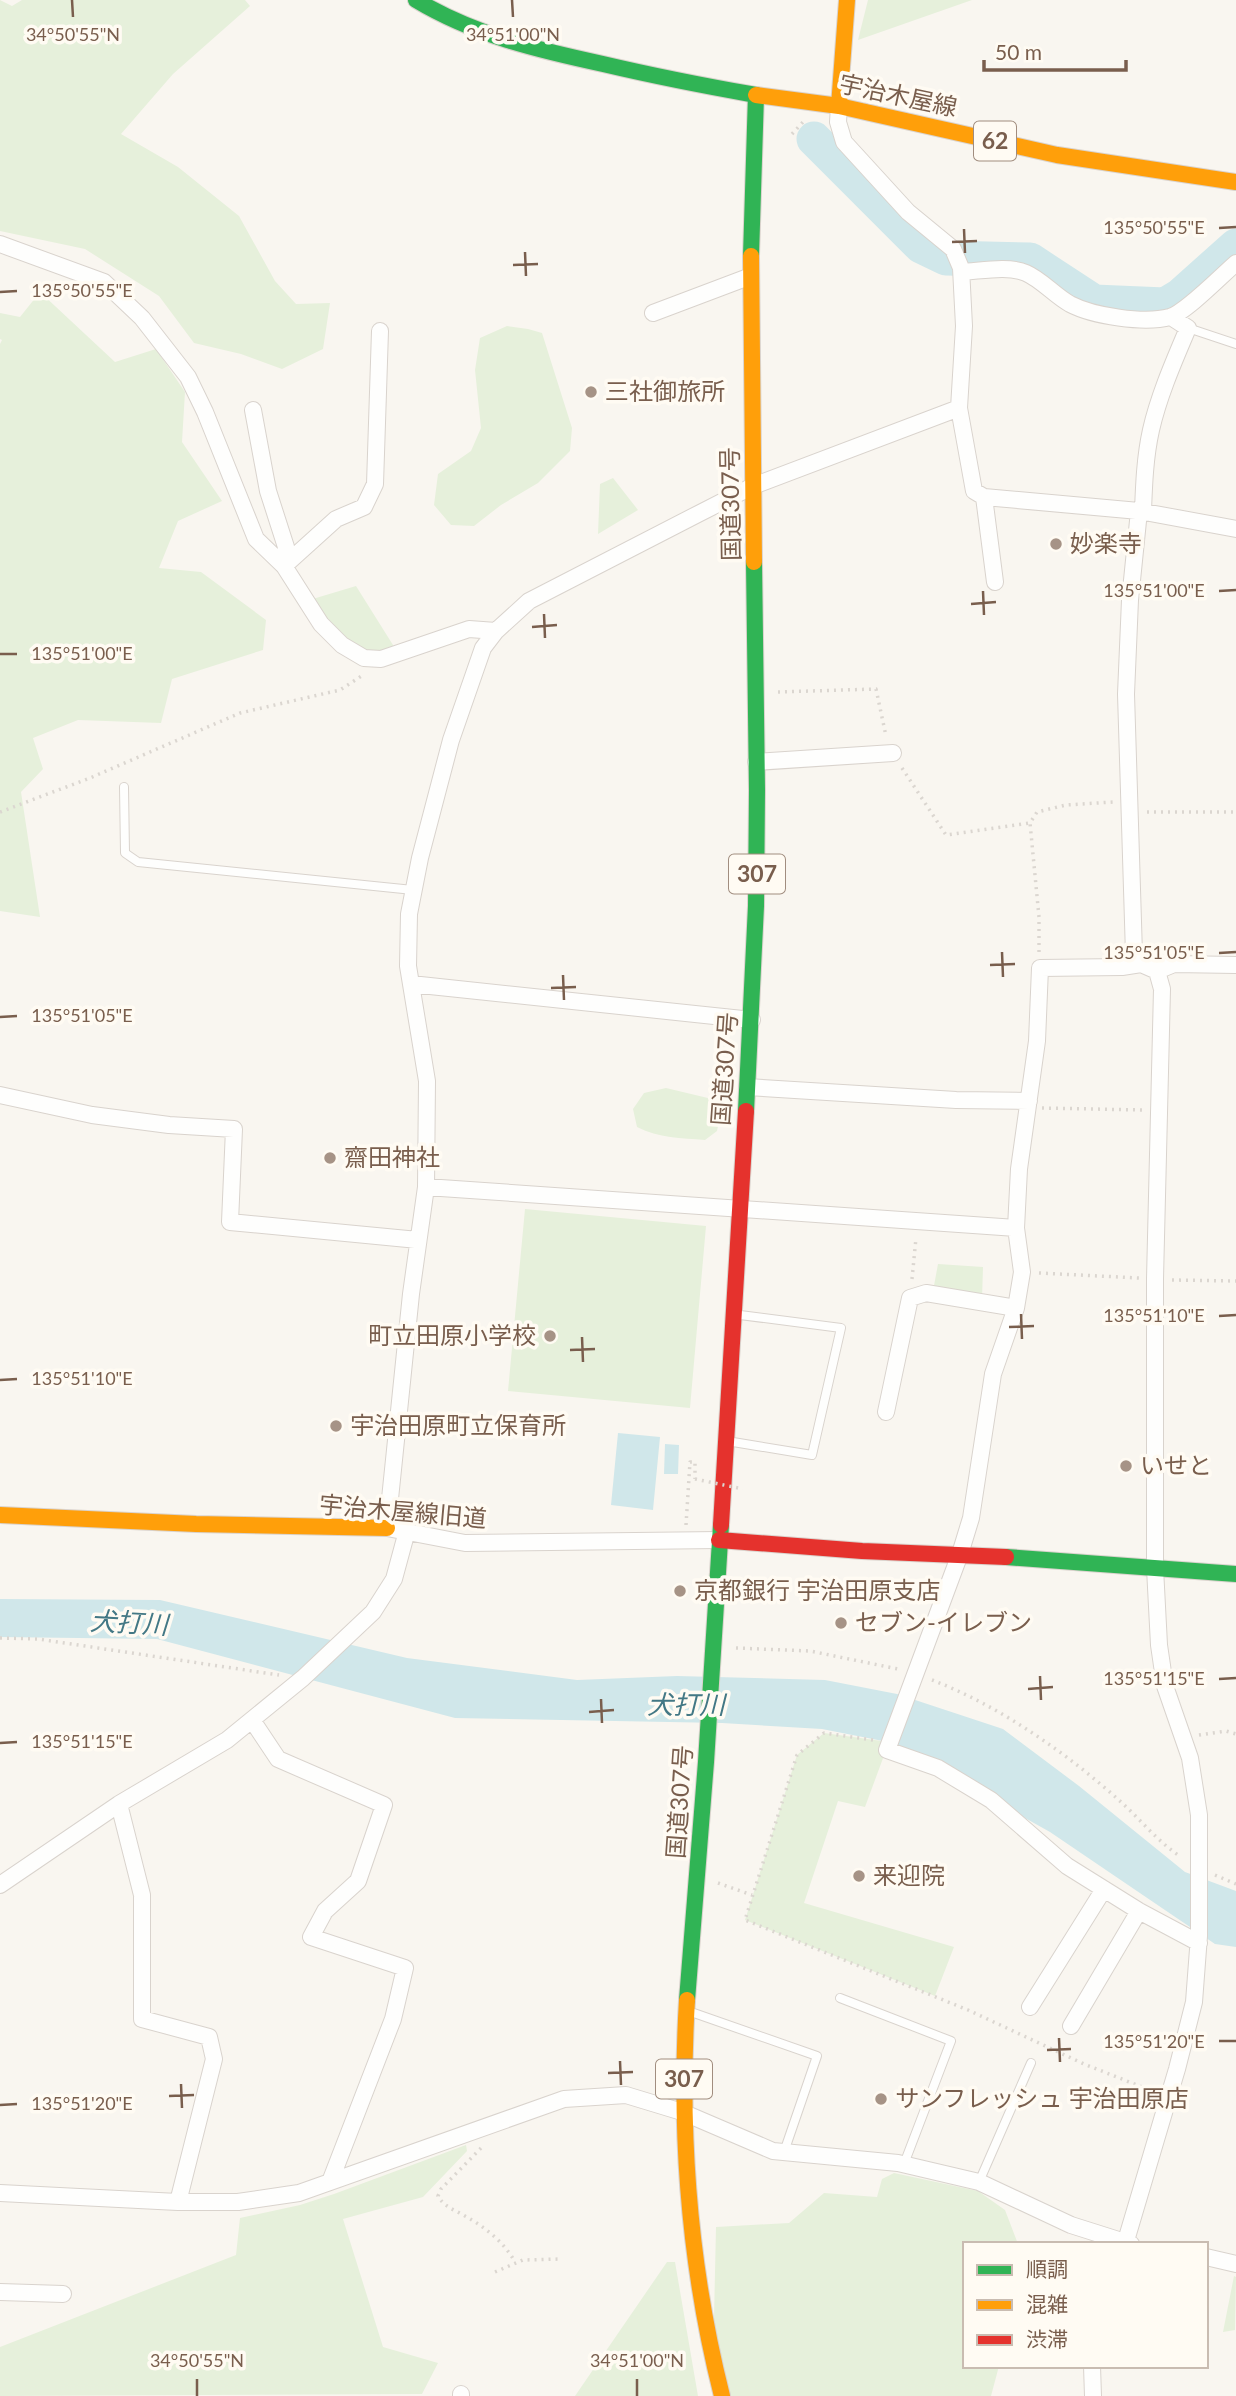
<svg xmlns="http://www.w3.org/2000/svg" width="1236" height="2396" font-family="Lato,'Noto Sans JP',sans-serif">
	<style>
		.green { fill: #e6f0db }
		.water { fill: #d0e7ea }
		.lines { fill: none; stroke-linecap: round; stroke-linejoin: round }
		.river { stroke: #d0e7ea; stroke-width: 35 }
		.lane-casing { stroke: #d9d3cd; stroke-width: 10 }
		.street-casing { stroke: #d9d3cd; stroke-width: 18 }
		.fast-casing { stroke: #dad3cd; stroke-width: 18 }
		.slow-casing { stroke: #dad3cd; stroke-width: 18 }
		.jam-casing { stroke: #dad3cd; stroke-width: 18 }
		.path { stroke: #dbd6d0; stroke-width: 3.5; stroke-dasharray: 2 5; stroke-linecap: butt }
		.lane { stroke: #fefefd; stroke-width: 8 }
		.street { stroke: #fefefd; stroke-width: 16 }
		.fast { stroke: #30b455; stroke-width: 16 }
		.slow { stroke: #ff9f0a; stroke-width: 16 }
		.jam { stroke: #e5322d; stroke-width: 16 }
		.path-bridge { stroke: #dbd6d0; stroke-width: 3.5; stroke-dasharray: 2 5; stroke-linecap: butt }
		.ticks { fill: none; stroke: #795e4d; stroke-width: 2.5 }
		.poi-dot { fill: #a69386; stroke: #fffbf3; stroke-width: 2.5 }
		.labels { text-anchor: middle; stroke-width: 7; stroke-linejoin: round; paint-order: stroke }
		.shield { fill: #fffbf3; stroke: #a18d7f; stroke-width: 2 }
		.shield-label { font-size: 23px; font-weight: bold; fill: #795e4d }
		.street-label { font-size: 24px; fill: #795e4d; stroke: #fffbf3 }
		.poi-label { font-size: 24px; fill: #795e4d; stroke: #fffbf3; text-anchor: start }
		.water-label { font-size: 26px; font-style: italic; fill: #437885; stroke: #fffbf3 }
		.ticks-label { font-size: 18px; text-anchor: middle; fill: #795e4d; stroke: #fffbf3; stroke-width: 7; stroke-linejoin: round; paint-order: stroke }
	</style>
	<rect width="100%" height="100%" fill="#f9f6f0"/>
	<!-- green -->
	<path class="green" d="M0,0L12,6L22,0H245L250,6L173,74L121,134L178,167L239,216L275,281L296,304L330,303L323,349L282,369L241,354L194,343L159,296L85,249L0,231Z
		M868,0H972L858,40Z
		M40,292L115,362L156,349L185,392L182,442L222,501L178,521L159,568L201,572L266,620L263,650L172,679L161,723L78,720L33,738L43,769L21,792L40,917L0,911V344L2,340L0,339V313L20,317Z
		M507,326L528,329L542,333L572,428L570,451L538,483L501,505L474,526L451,525L434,505L438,474L471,451L481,428L475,370L480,338Z
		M613,478L638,510L598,534L600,484Z
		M356,586L398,653L364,658L306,601Z
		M666,1088L712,1099L721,1112L717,1131L705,1140C681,1138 659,1138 637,1127L633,1109L644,1093Z
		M525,1209L706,1226L690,1408L508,1391Z
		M938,1264L983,1267L982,1299L933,1291Z
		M824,1733L889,1742L865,1807L838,1801L804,1903L954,1947L935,1996L745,1920L797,1755Z
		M466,2145L467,2151L423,2197L343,2219L383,2347L438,2363L422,2394L0,2396V2347L236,2255L240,2218L300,2205L334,2194Z
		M894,2173L978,2191L1005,2210L1018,2244H965V2366H999L991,2396H722L713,2364L716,2227L789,2223L824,2193L877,2197L882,2179Z
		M667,2262H675L698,2396H575Z
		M1234,2276L1236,2277L1235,2330L1223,2332Z"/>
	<!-- water -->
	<path class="water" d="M618,1433L660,1437L653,1510L611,1505Z
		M665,1444L679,1445L678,1474H664Z
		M0,1599L160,1600L407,1658L577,1680L677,1676L825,1680L897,1694L1003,1729L1079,1786L1185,1872L1236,1891V1947L1215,1944L1050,1832L888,1742L822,1729L722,1723L455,1718L157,1639L0,1637Z"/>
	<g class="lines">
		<!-- river -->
		<path class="river" d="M814,139L921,246L946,258L1030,260L1094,302L1165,305L1180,296L1236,246"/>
		<!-- lane casing -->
		<g class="lane-casing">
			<path id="lane" d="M1188,328L1236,344
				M124,787L125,853L138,862L413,890
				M733,1442L812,1455L841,1328L740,1315
				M840,1998L951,2041L904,2164
				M691,2012L817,2056L784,2152
				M979,2182L1031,2063"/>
		</g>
		<!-- street casing -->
		<g class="street-casing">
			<path id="street" d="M839,106L838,122L844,142L908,212L953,249L961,268L964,326L959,408L974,491L984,497L1139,511L1236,529
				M0,244L104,282L142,318L188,377L205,412L256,539L284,566L321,624L342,645L364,658L381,659L469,629L496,631
				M962,272C981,271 1008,265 1026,273C1042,280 1054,295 1070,304C1093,316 1144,324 1170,317C1186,312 1222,275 1236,263
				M653,313L751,276
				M253,410L268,491L286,547L284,566
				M984,497L995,582
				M1139,511L1130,600L1126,694L1134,954L1141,964
				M1143,511C1144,484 1145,457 1151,430C1159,395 1174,361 1188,328L1171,317
				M284,566L336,519L364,507L375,484L380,331
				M756,762L893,753
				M411,984L752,1020
				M747,1087L956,1100L1029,1101
				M0,1095L92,1115L169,1125L234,1129L230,1222L418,1240
				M426,1187L1016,1228
				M886,1412L910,1298L926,1293L1016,1308
				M719,1540L465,1543L387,1528L411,1294L426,1187L427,1081L408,966L409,914L420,858L451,740L483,648L496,631L529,601L700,513L753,486L959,408
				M252,1720L278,1759L384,1805L358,1881L325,1911L311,1937L405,1968L393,2019L330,2182
				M119,1804L142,1895V2019L209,2037L214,2059L178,2202
				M0,1885L119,1804L227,1740L303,1678L373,1612L394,1579L407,1531
				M1199,1943L1139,1911L1067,1866L991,1800L938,1768L887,1750L960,1554L971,1518L993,1374L1016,1308L1022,1272L1016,1228L1019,1169L1037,1041L1040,968L1122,967L1141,964L1157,971L1174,964L1236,965
				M1030,2007L1104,1889
				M1071,2026L1139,1911
				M0,2193L178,2202H238L299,2193L564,2099L626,2095L682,2112L773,2151L898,2163L979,2182L1071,2225L1131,2244
				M1125,2244L1177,2069L1194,2002L1199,1936V1815L1190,1758L1165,1686L1159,1645L1155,1568V1279L1162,989L1157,971
				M1206,2257L1236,2264
				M0,2292L63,2294
				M1092,2366L1093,2396
				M461,2394V2396"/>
		</g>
		<!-- fast casing -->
		<g class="fast-casing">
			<path id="fast" d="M416,0C474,35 538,50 603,64C654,76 705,86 756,95L751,256
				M746,1111L756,906L757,790L754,562
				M1006,1557L1236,1574
				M687,2000L706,1762L721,1525"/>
		</g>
		<!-- slow casing -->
		<g class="slow-casing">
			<path id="slow" d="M756,95L839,106L1057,155L1236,182
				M839,106L847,0
				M751,256L754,562
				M0,1515L196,1524L387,1528
				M687,2000C679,2134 689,2266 722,2396"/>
		</g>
		<!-- jam casing -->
		<g class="jam-casing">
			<path id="jam" d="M721,1525L746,1111
				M719,1540L862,1551L1006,1557"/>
		</g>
		<!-- path -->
		<path class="path" d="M792,134L803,122
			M778,692L876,689L886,736
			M902,768L946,835L1030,823
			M0,812L90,778L240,713L340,690L363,675
			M1147,812H1236
			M1039,952V917L1030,823L1037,812L1066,805L1113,802
			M1042,1108L1143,1110
			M1039,1273L1139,1278
			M912,1279L916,1238
			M1172,1280L1236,1281
			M686,1525L690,1462H695V1479
			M0,1638L38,1639L279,1675
			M736,1648L810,1651L898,1669
			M932,1680C1000,1706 1068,1754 1121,1802C1141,1820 1158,1842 1181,1857
			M1199,1735L1226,1731L1236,1734
			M873,1740L824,1733L797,1755L745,1920L968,2010L1084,2064L1152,2091
			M1215,1875L1236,1884
			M718,1883L752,1895
			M481,2148L441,2189L438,2196C444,2207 455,2210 465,2216C485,2227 504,2242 515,2262
			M495,2272L523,2260L561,2259"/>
		<!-- lane -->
		<use href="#lane" class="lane"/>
		<!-- street -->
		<use href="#street" class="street"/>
		<!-- fast -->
		<use href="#fast" class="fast"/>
		<!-- slow -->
		<use href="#slow" class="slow"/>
		<!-- jam -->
		<use href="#jam" class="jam"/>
		<!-- path-bridge -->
		<path class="path-bridge" d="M695,1479L743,1489"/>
	</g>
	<!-- ticks -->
	<path class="ticks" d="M72,0L73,17M512,0L513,17M1219,228L1236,227M964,229L965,253M952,242L977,241M525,252L526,276M513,265L538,264M0,292L17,291M983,591L984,615M1219,591L1236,590M971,604L996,602M544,614L545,638M532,627L557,625M0,654H17M1002,952L1003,977M1219,953L1236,952M990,965L1015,964M563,975L564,1000M551,988L576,987M0,1017L17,1016M1021,1314L1022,1339M1219,1316L1236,1315M1009,1327L1034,1326M582,1337L583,1362M570,1350L595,1349M0,1380L17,1379M1040,1676L1041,1700M1219,1679L1236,1678M1028,1689L1053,1687M601,1699L602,1723M589,1712L614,1710M0,1743L17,1742M1059,2038L1060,2062M1219,2041H1236M1047,2050L1071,2049M620,2061L621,2085M608,2073L633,2072M181,2084L182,2108M169,2096L194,2095M0,2105L17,2104M197,2379V2396M637,2379V2396"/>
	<!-- markers -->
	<g class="poi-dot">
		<circle cx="591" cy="392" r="7"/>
		<circle cx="1056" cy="544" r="7"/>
		<circle cx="330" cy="1158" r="7"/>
		<circle cx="550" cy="1336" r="7"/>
		<circle cx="336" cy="1426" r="7"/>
		<circle cx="1126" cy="1466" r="7"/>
		<circle cx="680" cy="1591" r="7"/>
		<circle cx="841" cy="1623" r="7"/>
		<circle cx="859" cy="1876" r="7"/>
		<circle cx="881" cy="2099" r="7"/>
	</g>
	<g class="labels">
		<!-- shield labels -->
		<g class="shield">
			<rect x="974" y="121.5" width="42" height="39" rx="5"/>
			<rect x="729" y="854.5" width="56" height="39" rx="5"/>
			<rect x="656" y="2059.5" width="56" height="39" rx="5"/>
		</g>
		<g class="shield-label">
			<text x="995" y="149">62</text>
			<text x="757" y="882">307</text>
			<text x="684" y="2087">307</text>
		</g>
		<!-- street labels -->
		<g class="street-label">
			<text transform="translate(898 96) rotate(12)" y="8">宇治木屋線</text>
			<text transform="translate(731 504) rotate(-91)" y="8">国道307号</text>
			<text transform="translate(725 1069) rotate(-86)" y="8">国道307号</text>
			<text transform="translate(403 1512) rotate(5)" y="8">宇治木屋線旧道</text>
			<text transform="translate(680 1802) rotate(-86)" y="8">国道307号</text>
		</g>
		<!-- poi labels -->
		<g class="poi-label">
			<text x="605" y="400">三社御旅所</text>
			<text x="1070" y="552">妙楽寺</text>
			<text x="344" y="1166">齋田神社</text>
			<text x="536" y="1344" text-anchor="end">町立田原小学校</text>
			<text x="350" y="1434">宇治田原町立保育所</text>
			<text x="1140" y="1474">いせと</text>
			<text x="694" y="1599">京都銀行 宇治田原支店</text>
			<text x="855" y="1631">セブン-イレブン</text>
			<text x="873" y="1884">来迎院</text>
			<text x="895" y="2107">サンフレッシュ 宇治田原店</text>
		</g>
		<!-- water labels -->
		<g class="water-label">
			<text transform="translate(129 1623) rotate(3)" y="9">犬打川</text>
			<text x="686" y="1714">犬打川</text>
		</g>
	</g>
	<g class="ticks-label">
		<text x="73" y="41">34°50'55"N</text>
		<text x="513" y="41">34°51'00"N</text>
		<text x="1154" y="234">135°50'55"E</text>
		<text x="82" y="297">135°50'55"E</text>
		<text x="1154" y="597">135°51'00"E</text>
		<text x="82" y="660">135°51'00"E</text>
		<text x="1154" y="959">135°51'05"E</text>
		<text x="82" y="1022">135°51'05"E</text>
		<text x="1154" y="1322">135°51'10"E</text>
		<text x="82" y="1385">135°51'10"E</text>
		<text x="1154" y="1685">135°51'15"E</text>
		<text x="82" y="1748">135°51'15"E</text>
		<text x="1154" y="2048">135°51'20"E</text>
		<text x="82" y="2110">135°51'20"E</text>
		<text x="197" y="2367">34°50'55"N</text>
		<text x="637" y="2367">34°51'00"N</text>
	</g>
	<!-- legend -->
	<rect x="963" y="2242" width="245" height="126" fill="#fffbf3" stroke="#c9bcb1" stroke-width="2"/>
	<rect x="977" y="2265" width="35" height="10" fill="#30b455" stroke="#c9bcb1" stroke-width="2"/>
	<text x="1026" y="2277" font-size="21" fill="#795e4d">順調</text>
	<rect x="977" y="2300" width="35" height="10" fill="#ff9f0a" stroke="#c9bcb1" stroke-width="2"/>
	<text x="1026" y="2312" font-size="21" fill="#795e4d">混雑</text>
	<rect x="977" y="2335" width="35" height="10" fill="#e5322d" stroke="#c9bcb1" stroke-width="2"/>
	<text x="1026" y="2347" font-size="21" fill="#795e4d">渋滞</text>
	<!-- scale -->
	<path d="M984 60v10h142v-10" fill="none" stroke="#795e4d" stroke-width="3.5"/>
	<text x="995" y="60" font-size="21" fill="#795e4d" stroke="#fffbf3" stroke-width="5" paint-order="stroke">50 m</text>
</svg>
